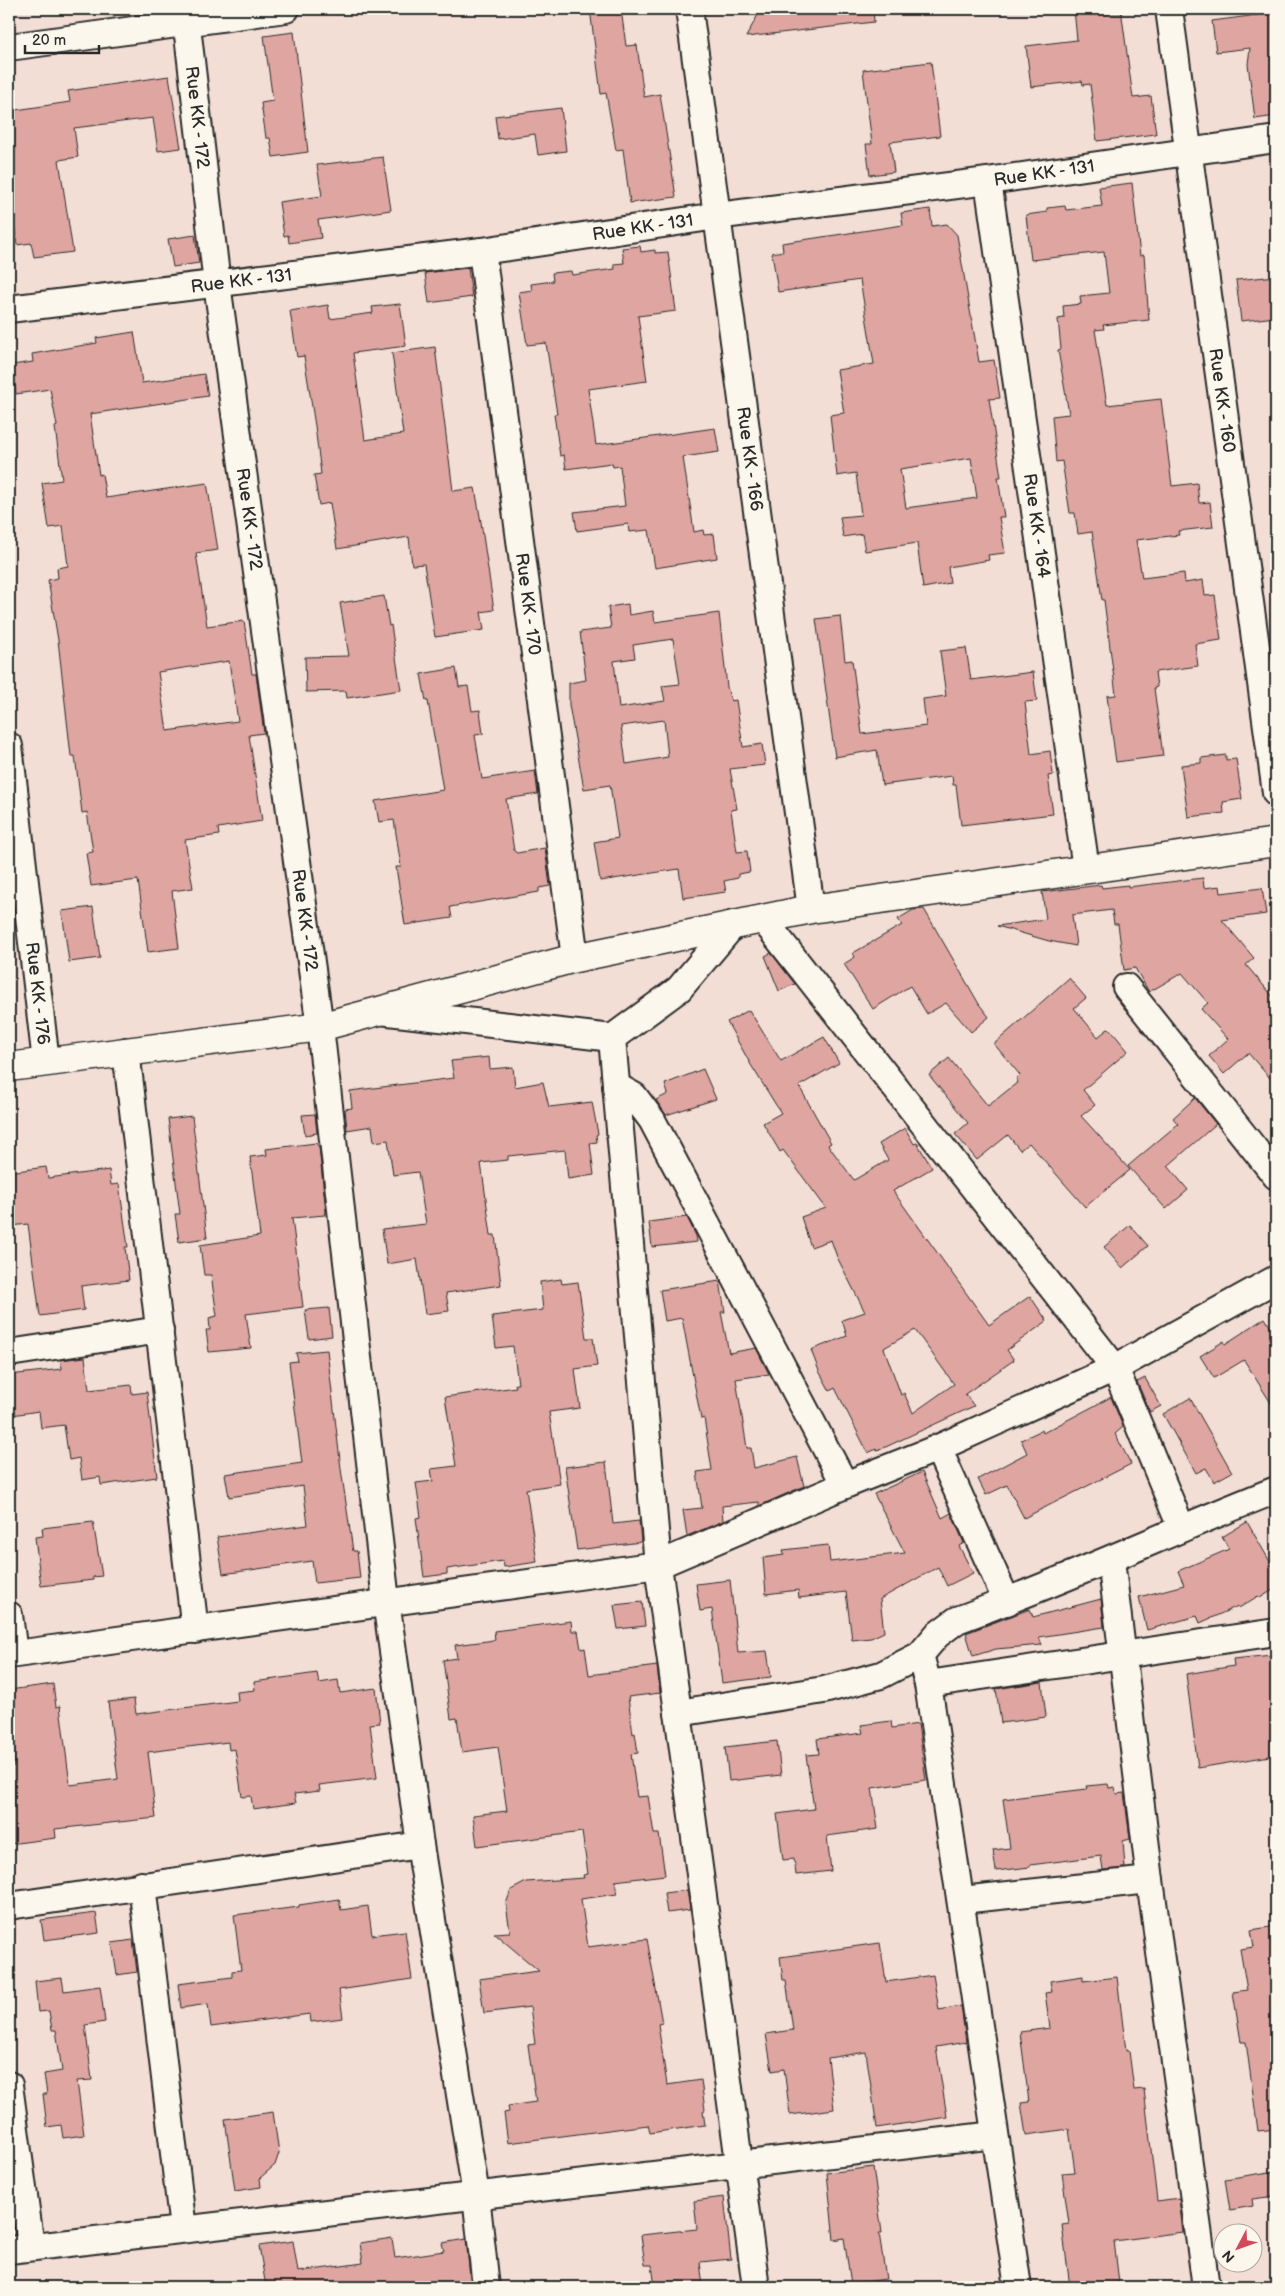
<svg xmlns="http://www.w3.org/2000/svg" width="1285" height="2296" font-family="'Balsamiq Sans',sans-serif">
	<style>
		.building { fill: #dfa5a1; stroke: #2b2b2b; fill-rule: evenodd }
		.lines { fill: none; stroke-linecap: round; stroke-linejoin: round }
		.street-casing { stroke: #2b2b2b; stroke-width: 30 }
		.secondary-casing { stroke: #2b2b2b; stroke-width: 31 }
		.street { stroke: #fbf7ec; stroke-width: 26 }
		.secondary { stroke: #fbf7ec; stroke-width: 28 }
		.labels { text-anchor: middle; stroke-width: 4; stroke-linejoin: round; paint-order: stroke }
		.street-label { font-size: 18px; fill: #2b2b2b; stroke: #fbf7ec }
	</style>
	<rect width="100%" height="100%" fill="#f3ded6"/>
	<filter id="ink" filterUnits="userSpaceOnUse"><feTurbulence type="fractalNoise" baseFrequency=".02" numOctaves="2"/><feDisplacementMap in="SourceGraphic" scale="10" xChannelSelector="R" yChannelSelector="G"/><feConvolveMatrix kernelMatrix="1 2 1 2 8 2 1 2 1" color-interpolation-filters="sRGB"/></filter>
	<g filter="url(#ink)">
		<!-- building -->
		<path class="building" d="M590,9H621L626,46L637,45L644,97L660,94L676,197L630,203L623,149L616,150L606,93L601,94Z
			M761,9H873L874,22L746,37Z
			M1074,9H1121L1133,98L1151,96L1156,134L1097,141L1090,84L1083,85L1082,81L1031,87L1026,46L1077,40Z
			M1273,13L1276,37V116L1255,119L1248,64L1250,48L1216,52L1212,21Z
			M294,32L308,152L273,157L270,138H266L261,103L273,101L264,36Z
			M931,62L940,136L890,142L894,172L870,175L866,144H872L863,70Z
			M169,76L181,148L158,151L153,118L74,128L78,157L59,160L73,252L34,257L31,243L17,245L9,189V186L15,185L9,145V111L70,102L68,91Z
			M561,108L566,151L538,155L535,134L498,139L495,116Z
			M383,157L391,210L318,220L321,238L289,243L288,235L284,236L279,202L322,196L317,165Z
			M1132,183L1140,256L1144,255L1149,320L1103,325L1104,329L1095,330L1107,405L1161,399L1172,486L1197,483L1199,503L1210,502L1213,527L1178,531L1179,535L1136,540L1142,578L1184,573L1185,583L1203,580L1205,596L1215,595L1221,640L1195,644L1198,666L1155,672L1157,687L1154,688L1163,756L1116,762L1107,696L1116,695L1104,600H1102L1092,532L1078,534L1075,513H1070L1062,461L1056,462L1052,416L1069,414L1058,350L1061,349L1058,319L1064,318L1063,306L1081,304L1080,296L1109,293L1104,252L1031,260L1026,215L1047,212V208L1065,206L1066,210L1102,206L1099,187Z
			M930,209L932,226L947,224L957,235L979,362L994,360L1000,398L989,399L1001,477H998L1004,517H999L1005,553L988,555L989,560L948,567L950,583L923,588L917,543L865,551L862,534L843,537L840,517L861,515L856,473L837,476L830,415L844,413L837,370L874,364L860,280L778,292L772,253L783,251L782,243L903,225L901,213ZM971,458L977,498L906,508L900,469Z
			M195,235L199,263L173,267L168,239Z
			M640,246L641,252L655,250V253L668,252L676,311L638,316L647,381L588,389L596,445L715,428L719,452L683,457L694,532L703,530L704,535L714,534L717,558L655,568L649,530L629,532L628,524L577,531L574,512L625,506L620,466L613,467L612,463L566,469L564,455L560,456L554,414H557L546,343L527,345L519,292L532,290L531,284L553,281L552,273L571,271L572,275L615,269L614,264L624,263L622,248Z
			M468,268L472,297L429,303L425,273Z
			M1276,276V317L1241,321L1236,280Z
			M400,304L406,346L353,353L365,440L403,434L392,353L435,347L453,491L475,488L481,522L494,610L481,612L484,630L435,637L424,564L412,565L409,537L337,549L330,503L319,505L314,475L321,474L315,426L304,356L297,357L290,311L328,305L330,319L373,313L372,307Z
			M134,332L142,383L204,374L208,396L90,414L99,475L102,474L106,498L207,483L218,550L196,553L207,626L244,621L252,674H256L264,733L249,735L262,821L218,828L219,835L185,840L193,888L172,891L179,948L148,952L138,880L91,886L86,853L93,852L87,812L82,813L75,756H71L58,640L48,580L58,578L57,568L68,566L63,526L49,528L42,483L62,480L55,427L57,426L50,389L16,394L12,365L33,362L32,354L97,343L96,338ZM229,661L238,721L167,731L158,672Z
			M384,596L389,626L391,625L401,690L347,698L346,691L306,692L305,657L349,656L340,603Z
			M628,604L629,615L653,611L655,622L719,613L727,687L731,701L736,700L743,747L762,744L765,765L730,769L737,809L731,810L737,852L747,851L750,872L738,874V878L724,881L726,892L683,898L679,869L600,881L594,842L618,838L610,785L584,789L569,705V683L586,680L580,632L611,628L608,607ZM673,639L680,684L662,686L665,701L619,708L614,661L635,658L633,645ZM664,720L668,757L626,764L621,726Z
			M840,616L845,661L852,660L862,734L926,726L923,699L946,696L940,651L966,648L971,680L1033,672L1037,701L1025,702L1031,754L1050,751L1053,775L1048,776L1053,814L961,825L956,785H953L952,776L882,785L877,750L835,757L816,619Z
			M456,668L459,687L468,686L472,711L480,710L483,734L475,735L482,779L535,771L538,794L506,799L514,851L517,853L545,848L550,886L539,888V892L450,907L452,918L405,925L396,867H401L394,820L379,822L375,801L443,790L428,701H426L421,674Z
			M1226,755V760L1236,759L1242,799L1223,802L1224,813L1188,817L1181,765L1201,763V758Z
			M1203,878L1204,888L1220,886L1221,893L1262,888L1266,914L1222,920L1254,958L1246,965L1276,1000V1085L1248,1053L1224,1074L1209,1056L1228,1039L1201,1009L1208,1003L1182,973L1149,992L1135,968L1124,970L1118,924H1114L1112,910L1072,915L1076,946L1049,941L997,926L1046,919L1042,892L1101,885L1102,888L1128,885V887Z
			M93,907L100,958L69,962L62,911Z
			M924,909L979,1004L989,1017L971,1032L946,1003L927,1014L910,986L873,1009L844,964L855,957L853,953L902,925L898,919L913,910Z
			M771,953L795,984L779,991L765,956Z
			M1069,978L1086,998L1074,1008L1098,1037L1109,1028L1128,1051L1083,1090L1095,1105L1081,1116L1130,1170L1085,1207L1029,1143L1020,1150L1008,1135L977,1160L955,1134L968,1123L929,1075L949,1058L988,1106L1018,1082L1016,1079L1020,1075L994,1044Z
			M749,1010L781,1061L824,1037L839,1063L799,1086L831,1143L828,1145L854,1180L888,1160L879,1144L905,1128L914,1144L917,1143L932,1168L893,1191L989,1325L1030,1296L1047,1321L1007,1350L1014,1360L965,1394L974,1406L877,1451L876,1449L868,1453L835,1388L830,1391L819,1371L811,1350L847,1336L842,1320L865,1312L837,1257L831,1240L811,1247L801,1217L826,1208L783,1150L780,1152L763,1123L781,1113L751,1065L727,1022ZM915,1330L954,1384L913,1413L904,1393L901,1395L884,1348Z
			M489,1057L490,1069L513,1067L515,1087L543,1082L549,1107L592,1102L598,1134L596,1135L597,1142L590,1143L594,1175L568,1179L565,1150L508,1156V1160L481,1163L491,1235H495L501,1285L446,1293L449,1311L425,1314L417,1259L387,1264L382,1229L426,1224L418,1172L393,1175L388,1140L374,1142L372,1126L347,1130L345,1109L352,1108L350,1091L454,1078L451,1061Z
			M703,1069L716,1099L666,1115L656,1100L668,1094L665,1084Z
			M1195,1098L1216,1124L1168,1166L1188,1190L1166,1209L1128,1166L1178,1124L1173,1118Z
			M315,1114L317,1133L305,1135L302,1115Z
			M192,1116L207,1238L179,1242L175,1214H180L168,1119Z
			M316,1143L319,1147L326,1212L325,1215L292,1218L303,1307L246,1314L251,1348L209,1352L206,1330H210L209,1318L217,1316L211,1275H204L200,1245L260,1236L250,1157L267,1155L266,1149Z
			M46,1167L48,1178L109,1170L111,1185L119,1184L128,1247H125L129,1280L81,1286L84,1310L40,1316L28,1224L11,1226L9,1172Z
			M687,1217L696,1236L697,1242L652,1247L649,1222Z
			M1130,1225L1148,1246L1122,1268L1104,1247Z
			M561,1279L562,1284L578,1282L586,1338H593L597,1366L575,1369L580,1408L549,1412L560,1484L526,1489L537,1562L504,1567L503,1561L447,1569V1574L424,1577L416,1518L421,1517L416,1483L433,1481L431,1469L456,1466L445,1397L516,1387L515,1384H518L513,1346L496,1348L492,1316L543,1310L540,1282Z
			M720,1281L725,1312H721L729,1353L756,1348L769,1374L736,1379L747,1448H751L754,1468L797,1457L804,1486L759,1506V1502L722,1506L723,1521L687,1536L683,1510L702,1508L697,1472L712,1470L704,1418L701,1419L682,1318L665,1321L660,1290Z
			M329,1308L332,1336L309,1339L305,1310Z
			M1265,1318L1276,1336V1411L1244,1360L1214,1378L1200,1356L1224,1341L1225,1344Z
			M327,1350L341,1469L353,1551H357L360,1578L315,1583L312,1561L223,1574L217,1537L308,1525L303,1486L229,1497L225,1474L302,1463L289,1362L298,1361L296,1353Z
			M85,1357L89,1390L131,1385L132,1394L147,1392L157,1477L101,1485L100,1477L82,1480L79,1458L69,1460L64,1425L41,1428L39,1411L12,1415L9,1375L62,1369L61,1360Z
			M1145,1378L1161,1406L1150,1412L1137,1382Z
			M1111,1397L1123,1427L1115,1434L1131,1464L1024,1518L1007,1485L986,1495L978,1479L1027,1453L1021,1440L1042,1430L1043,1433Z
			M1190,1398L1232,1472L1214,1482L1206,1468L1196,1473L1163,1414Z
			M606,1462L613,1524L639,1521L641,1542L577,1550L565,1467Z
			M922,1472L942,1518L951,1513L964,1543L959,1546L973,1573L947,1586L938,1567L880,1599L884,1632L871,1638L852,1640L846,1592L799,1598L798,1590L766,1594L763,1558L784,1555L783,1550L828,1545L830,1562L905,1553L874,1494Z
			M93,1522L102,1576L93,1577V1580L41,1586L35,1537L43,1536L42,1528Z
			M1247,1522L1276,1572V1588L1260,1598L1258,1596L1239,1608L1238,1606L1200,1623L1197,1616L1147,1630L1139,1597L1184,1585L1178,1571L1229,1549L1222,1537Z
			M730,1580L738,1653L767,1651L771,1677L722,1683L712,1609L700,1611L696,1584Z
			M1101,1599L1104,1627L1039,1637L1042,1645L996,1649L973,1656L966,1633L1030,1609L1033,1617Z
			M642,1602L645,1626L618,1629L614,1605Z
			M571,1621L572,1631H578L581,1649L585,1648L589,1675L657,1666L660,1693L628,1697L633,1734L635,1733L638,1753L631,1754L637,1797L648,1796L654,1834H659L665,1875L615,1881L617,1894L581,1899L588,1947L647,1939L662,2023L658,2024L667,2085L701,2080L705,2110L703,2111L705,2125L650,2133L648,2125L508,2143L504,2113L509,2112L508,2106L536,2102L528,2045L535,2044L530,2007L484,2013L479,1979L539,1971L494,1933L510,1932L506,1904L511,1890L526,1882L584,1878L583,1875L588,1874L582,1832L477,1846L473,1815L507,1811L498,1747L462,1752L457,1718L451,1719L443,1660L457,1658L455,1645L495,1640L494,1631Z
			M1272,1655L1276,1690V1755L1198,1768L1186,1674L1234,1666L1233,1659Z
			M317,1673L319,1683L338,1680L340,1693L376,1688L380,1723L370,1724L377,1778L319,1785L320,1791L294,1794L296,1803L253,1809L251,1796L242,1797L235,1749L229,1750L228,1742L148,1752L156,1818L55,1829L56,1838L9,1844V1767L14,1766L9,1728V1690L53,1684L56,1707L60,1706L70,1785L118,1779L108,1702L134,1699L136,1714L238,1701L237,1692L255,1690L254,1682Z
			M1042,1682L1046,1717L1001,1723L996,1689Z
			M891,1721L892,1728L918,1724L926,1780L872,1788L878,1829L827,1836L831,1871L796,1875L794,1859L783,1860L777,1814L814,1809L806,1755L819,1754L817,1739L863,1733L861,1725Z
			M777,1741L781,1775L729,1781L725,1747Z
			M1108,1784L1109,1788L1115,1787L1116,1794L1124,1793L1130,1839L1123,1841L1125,1868L1103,1870L1101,1856L1030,1865V1867L996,1871L993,1850L1010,1848L1003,1799L1087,1789L1086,1786Z
			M687,1890L690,1910L667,1913L664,1893Z
			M339,1899L341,1910L368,1906L372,1935L405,1931L412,1979L339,1990L343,2018L311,2022L310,2014L211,2027L208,2004L181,2008L178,1984L232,1977V1971L241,1970L234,1915L299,1907V1905Z
			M96,1913L99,1933L44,1940L41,1920Z
			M1276,1926V2129L1258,2131L1246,2042H1241L1233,1992L1247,1990L1240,1949L1254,1947L1251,1930Z
			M133,1940L137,1972L117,1975L112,1943Z
			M880,1943L886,1982L933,1975L939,2010L961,2006L966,2042L936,2047L947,2117L877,2128L866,2052L828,2058L834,2109L790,2115L784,2069L772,2071L766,2034L793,2030L786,1980H783L780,1957Z
			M1083,1976V1981L1117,1977L1126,2051H1129L1134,2090L1144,2089L1157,2201L1179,2198L1183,2232L1114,2241L1119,2283L1070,2287L1062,2225L1069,2224L1062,2173L1075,2172L1069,2129L1026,2135L1021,2103L1029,2102L1020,2032L1050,2028L1045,1993L1052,1992L1050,1981Z
			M62,1978L64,1991L100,1986L105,2022L85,2025L92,2080L77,2081L84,2135L63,2138L61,2125L47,2127L43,2094H47L44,2074L62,2071L56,2030H52L49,2011L38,2012L35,1981Z
			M273,2112L279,2153L275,2165L260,2178L261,2187L235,2191L225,2119Z
			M873,2167L882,2233H879L886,2279L851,2284L844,2238L834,2240L827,2173Z
			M1276,2171V2196L1252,2199L1253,2206L1230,2210L1225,2179Z
			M724,2197L731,2259L700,2262L703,2287H655L652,2265H645L641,2235L697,2229L694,2201Z
			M392,2238L395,2258L444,2251L442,2243L466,2239L471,2287H266L259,2246L293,2241L298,2272L363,2263L360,2243Z"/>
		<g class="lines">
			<!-- street casing -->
			<g class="street-casing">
				<g id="street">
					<path id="s1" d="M185,9L217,284L320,1027L386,1601L420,1845L476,2195L486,2287"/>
					<path id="s2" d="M689,9L811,909"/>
					<path id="s3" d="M1169,9L1276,793"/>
					<path d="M9,47L286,9"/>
					<path id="s4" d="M988,181L1086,869"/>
					<path id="s5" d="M482,251L575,958"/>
					<path id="s6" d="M9,309L482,251L717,216L988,181L1276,139"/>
					<path id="s7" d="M9,746L46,1062"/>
					<path d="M763,919L1115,1368L1181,1527"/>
					<path d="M734,924L679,989L612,1038L658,1565L756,2287"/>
					<path d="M1126,987L1276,1176"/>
					<path d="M380,1011L612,1038"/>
					<path d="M126,1051L195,1630"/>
					<path d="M616,1086L634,1096L652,1120L845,1485"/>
					<path d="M9,1353L160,1330"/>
					<path d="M938,1448L1007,1602"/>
					<path d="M1111,1560L1150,1880L1206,2287"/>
					<path d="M9,1615L14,1654"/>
					<path d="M9,1655L658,1565L845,1485L938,1448L1115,1368L1276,1279"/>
					<path d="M920,1655L928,1684L1018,2287"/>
					<path d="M928,1684L1276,1632"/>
					<path d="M678,1713L824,1690L881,1675L920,1655L937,1635L957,1620C1065,1581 1169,1532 1276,1490"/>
					<path d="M142,1885L183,2229"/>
					<path d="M961,1900L1150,1880"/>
					<path d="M9,1906L420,1845"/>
					<path d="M9,2085L31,2247"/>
					<path d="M9,2250L995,2135"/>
				</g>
			</g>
			<!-- secondary casing -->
			<g class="secondary-casing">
				<path id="secondary" d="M9,1067L320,1027L575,958L811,909L1276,842"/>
			</g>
			<!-- street -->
			<use href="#street" class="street"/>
			<!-- secondary -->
			<use href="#secondary" class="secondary"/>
		</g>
	</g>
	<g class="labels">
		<!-- street labels -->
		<g class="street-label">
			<text dy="6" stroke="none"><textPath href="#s1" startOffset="109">Rue KK - 172</textPath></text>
			<text dy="6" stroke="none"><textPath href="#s6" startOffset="1044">Rue KK - 131</textPath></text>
			<text dy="6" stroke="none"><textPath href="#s6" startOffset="639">Rue KK - 131</textPath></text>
			<text dy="6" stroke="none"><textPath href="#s6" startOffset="234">Rue KK - 131</textPath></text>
			<text dy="6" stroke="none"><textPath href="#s3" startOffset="395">Rue KK - 160</textPath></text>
			<text dy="6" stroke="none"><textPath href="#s2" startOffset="454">Rue KK - 166</textPath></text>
			<text dy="6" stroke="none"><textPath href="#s1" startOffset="514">Rue KK - 172</textPath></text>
			<text dy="6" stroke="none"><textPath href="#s4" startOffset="348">Rue KK - 164</textPath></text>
			<text dy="6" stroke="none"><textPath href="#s5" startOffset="356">Rue KK - 170</textPath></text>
			<text dy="6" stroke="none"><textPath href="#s1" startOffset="919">Rue KK - 172</textPath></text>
			<text dy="6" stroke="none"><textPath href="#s7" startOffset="249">Rue KK - 176</textPath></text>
		</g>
	</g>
	<!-- margin -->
	<rect width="1285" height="2296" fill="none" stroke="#fbf7ec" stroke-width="30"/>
	<rect x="15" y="15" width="1255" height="2266" fill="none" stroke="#2b2b2b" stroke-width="2" filter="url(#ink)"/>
	<!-- north arrow -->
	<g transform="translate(1238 2248) rotate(229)"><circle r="24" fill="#fbf7ec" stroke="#a8a59f"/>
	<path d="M0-4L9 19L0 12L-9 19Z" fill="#d1495b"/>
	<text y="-8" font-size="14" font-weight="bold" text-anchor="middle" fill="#2b2b2b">N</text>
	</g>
	<!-- scale -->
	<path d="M25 45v8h74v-8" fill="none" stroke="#2b2b2b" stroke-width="2.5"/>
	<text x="32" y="45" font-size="15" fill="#2b2b2b" stroke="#fbf7ec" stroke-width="4" paint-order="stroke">20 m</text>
</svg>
